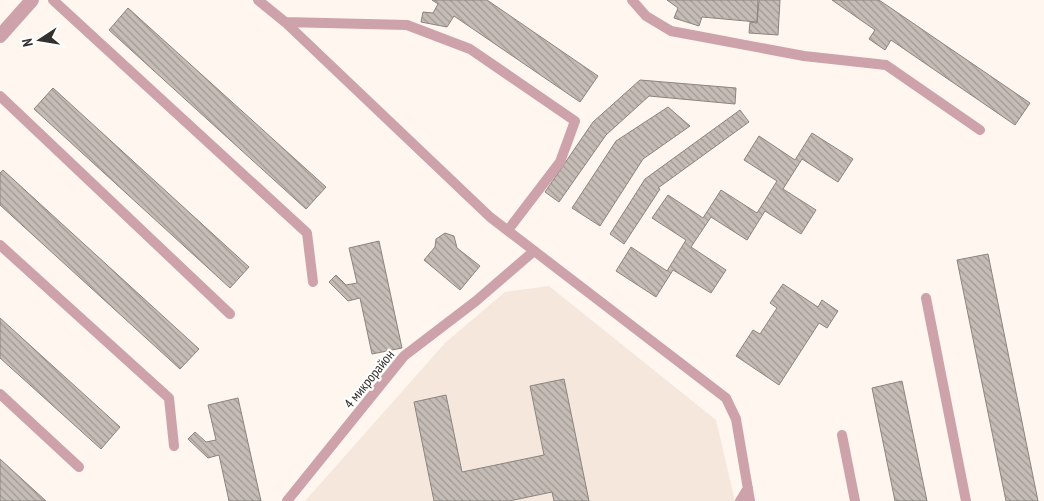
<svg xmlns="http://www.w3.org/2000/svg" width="1044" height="501" font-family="'PT Sans Narrow',sans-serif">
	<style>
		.built { fill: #f6e7dc }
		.building { fill: url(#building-back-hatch); stroke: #8c847f }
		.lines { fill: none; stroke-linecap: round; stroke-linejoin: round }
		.service { stroke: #cea2aa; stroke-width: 10 }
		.tertiary { stroke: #cea2aa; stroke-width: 14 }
		.labels { text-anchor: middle; stroke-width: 4.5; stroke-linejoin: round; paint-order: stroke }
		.street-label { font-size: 14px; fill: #34302e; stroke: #fff }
	</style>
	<defs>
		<pattern id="building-back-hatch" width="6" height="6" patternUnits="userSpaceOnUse" patternTransform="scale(1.25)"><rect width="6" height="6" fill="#c4bcb5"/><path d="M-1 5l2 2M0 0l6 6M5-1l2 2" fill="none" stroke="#a09994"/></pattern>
	</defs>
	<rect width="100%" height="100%" fill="#fef6ef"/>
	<!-- built -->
	<path class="built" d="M549,286L716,420L735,501H305L445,343L505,292Z"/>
	<!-- building -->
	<path class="building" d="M432,0H487L598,76L580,102L454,16L447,27L421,22L423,12L433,13L438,4Z
		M667,0H758L757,22L702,17L699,26L674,18L678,8Z
		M759,0H780L778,35L749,33L750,22L757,23Z
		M832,0H879L1030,103L1015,125L891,40L885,50L869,39L875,30Z
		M128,8L326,187L306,209L109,30Z
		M640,80L736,88L735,104L649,96L606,135L559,202L545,192L593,122Z
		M53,88L249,267L230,288L34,109Z
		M668,107L690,126L643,159L600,226L572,208L616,141Z
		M740,110L749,122L658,188L660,189L624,244L610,234L645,179Z
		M812,133L853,159L838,182L802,159L783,189L816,210L801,234L765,211L747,240L711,217L691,247L726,270L711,293L673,270L656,297L616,271L631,247L667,271L686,240L652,218L668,195L703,218L721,190L757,213L777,181L744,160L759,136L795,160Z
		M3,170L199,349L180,369L0,205V173Z
		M445,233L454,236L457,248L480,266L460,290L424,260L435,247L436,239Z
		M379,241L402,348L372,354L360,298L348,301L329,282L336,275L346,285L357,283L349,248Z
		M988,254L1038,501H1006L957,260Z
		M783,284L818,307L822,300L838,311L827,328L819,323L779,385L736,356L753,330L760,334L777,308L770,303Z
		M0,318L120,427L101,449L0,358Z
		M564,379L589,501H554L552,492L509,501H434L414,402L446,395L462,472L544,455L530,386Z
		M902,381L927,501H895L872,388Z
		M238,398L261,501H229L219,455L208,458L188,439L195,432L206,442L216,440L208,405Z
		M0,459L46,501H0Z"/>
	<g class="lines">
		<!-- service -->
		<path class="service" d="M53,0L307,233L313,282
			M258,0L285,22L490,217L726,398L736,419L750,501
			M632,0L646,16L671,31L804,56L886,65L980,130
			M285,22L407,25L470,49L575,121L560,162L508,230
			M0,96L230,314
			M0,245L169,398L174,446
			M926,298L966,501
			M0,394L79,467
			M842,435L855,501
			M287,501L404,356L476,301L534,251
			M740,501L748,488"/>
		<!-- tertiary -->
		<path class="tertiary" d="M0,36L32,0"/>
	</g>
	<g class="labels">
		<!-- street labels -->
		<g class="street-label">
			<text transform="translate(369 379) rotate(-51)" y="5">4 микрорайон</text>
		</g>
	</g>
	<!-- north arrow -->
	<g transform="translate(40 40) rotate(258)" stroke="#ffffff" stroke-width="4" paint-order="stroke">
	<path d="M0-4L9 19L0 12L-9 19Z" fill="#34302e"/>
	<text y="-8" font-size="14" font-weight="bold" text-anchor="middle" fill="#34302e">N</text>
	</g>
</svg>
